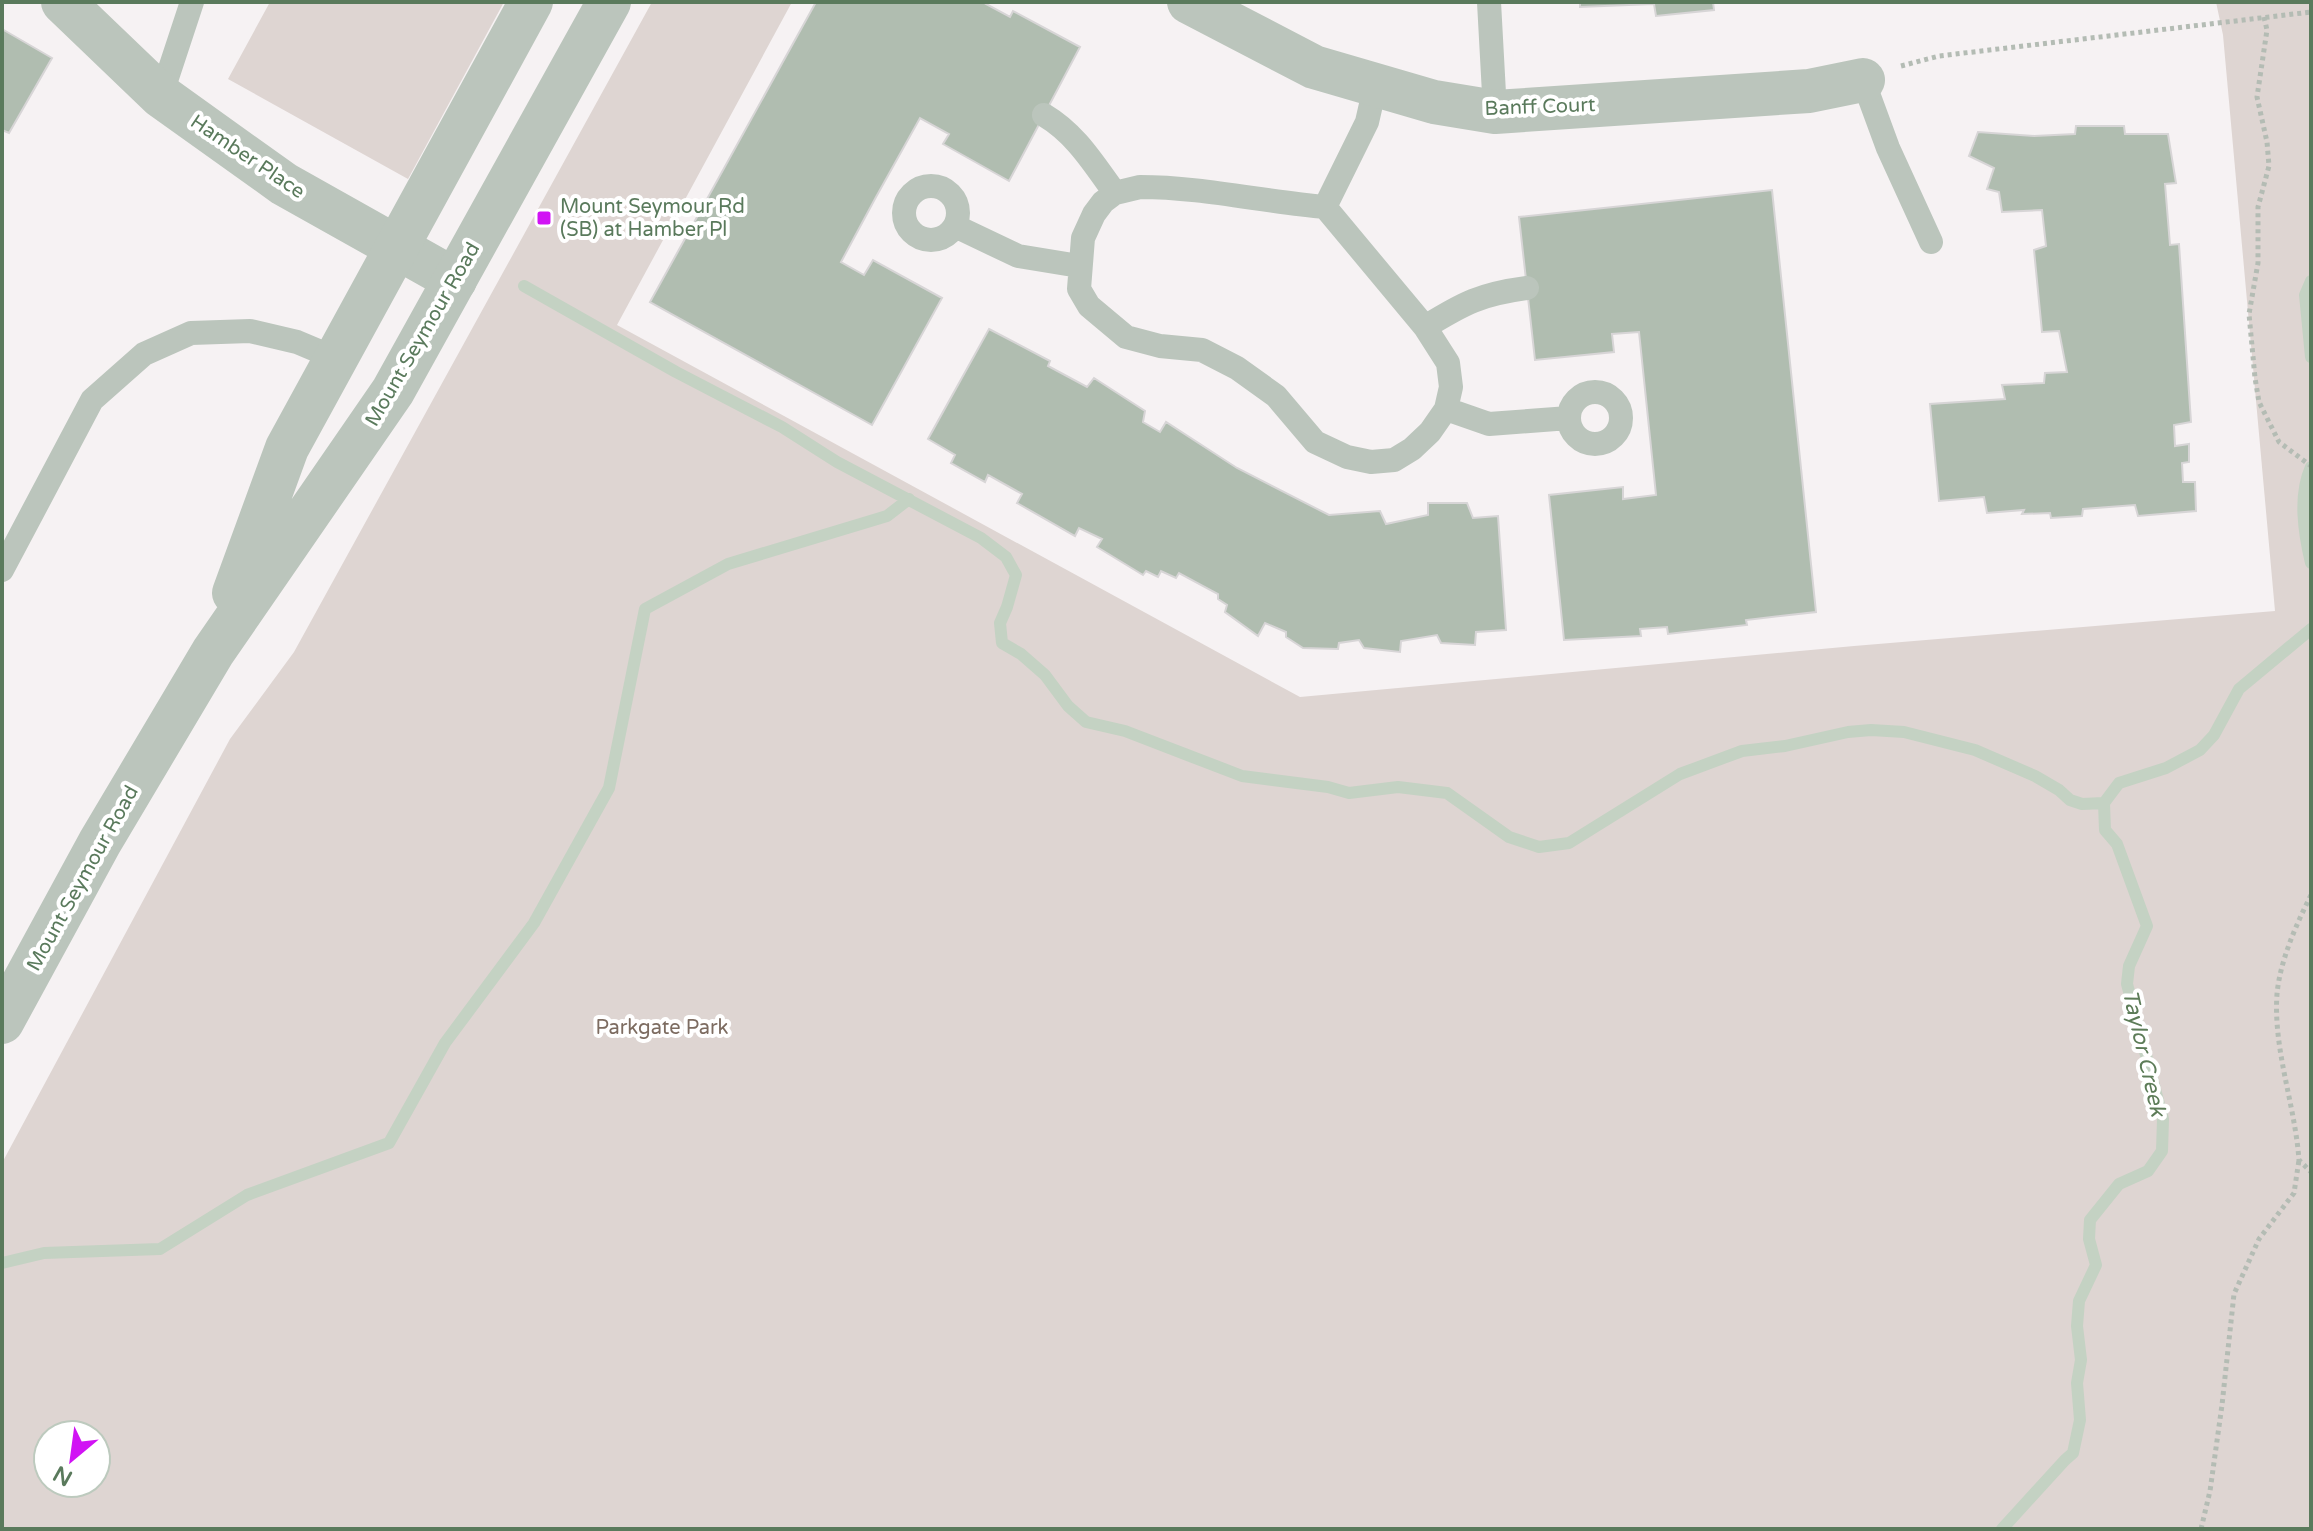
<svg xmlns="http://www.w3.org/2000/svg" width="2313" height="1531" font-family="'Varela Round',sans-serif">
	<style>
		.green { fill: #ded5d2; fill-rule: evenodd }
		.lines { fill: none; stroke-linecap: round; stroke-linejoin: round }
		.stream { stroke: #c4d2c3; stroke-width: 12 }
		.building { fill: #b0bdb0; stroke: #d7d5d6; stroke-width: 2 }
		.path { stroke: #b4bcb4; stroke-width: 5; stroke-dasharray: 4 4; stroke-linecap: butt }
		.service { stroke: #bbc5bc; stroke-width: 24 }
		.minor { stroke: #bbc5bc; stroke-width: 44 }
		.tertiary { stroke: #bbc5bc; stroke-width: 44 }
		.poi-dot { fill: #d113f4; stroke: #fff; stroke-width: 3 }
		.labels { text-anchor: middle; stroke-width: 8; stroke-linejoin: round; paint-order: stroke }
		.street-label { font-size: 20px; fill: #5a7a5c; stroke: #fff }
		.poi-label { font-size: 20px; fill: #5a7a5c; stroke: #fff; text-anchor: start }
		.park-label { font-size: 20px; fill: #7d6c61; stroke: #fff }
		.water-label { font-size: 22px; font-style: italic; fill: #5d7c58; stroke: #fff }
	</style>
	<rect width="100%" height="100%" fill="#f6f2f3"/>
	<!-- green -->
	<path class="green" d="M270,2H504L408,179L228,79Z
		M652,2H792L617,325L1300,697L1854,646L2275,611L2223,35L2216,2H2311V1529H2V1163L230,739L294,652ZM96,1435V1483H48V1435Z"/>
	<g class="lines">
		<!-- stream -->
		<path class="stream" d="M2311,281L2305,295L2311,357
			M524,286L676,372L782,427L837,462L981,538L1006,557L1016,575L1007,607L1000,623L1002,643L1021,654L1045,675L1068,706L1086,722L1125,731L1242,776L1328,787L1349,793L1398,787L1447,793L1509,837L1539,847L1569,843L1680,774L1742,751L1785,746L1848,732L1871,730L1904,732L1975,750L2035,776L2059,790L2070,800L2082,804L2104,803
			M2311,467C2298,496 2304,533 2311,563
			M2,1263L44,1253L160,1249L247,1195L389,1143L445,1043L534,923L609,788L645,609L728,564L887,516L909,499
			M2002,1529L2065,1460L2073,1453L2080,1420L2077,1383L2081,1360L2077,1326L2079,1301L2096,1265L2089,1239L2090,1220L2119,1184L2148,1171L2162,1151L2163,1119L2127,984L2129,966L2147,926L2117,844L2105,830L2104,803L2119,783L2166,768L2200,750L2214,735L2239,689L2311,629"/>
	</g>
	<!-- building -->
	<path class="building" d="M816,2H988L986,4L1010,17L1013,11L1080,47L1009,181L943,144L949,134L920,118L876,197L841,262L864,275L873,260L942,298L872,425L650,302Z
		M1580,2H1713L1714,10L1656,16L1654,4L1580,7Z
		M2,29L52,58L9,133L2,130Z
		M2076,126H2124L2125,134H2168L2176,183L2165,184L2170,245L2179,244L2191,422L2174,425L2175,446L2189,444V462L2182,463L2183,482H2195L2196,511L2138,516L2135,505L2083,509L2082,516L2051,518L2050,513L2022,514L2024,510L1987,513L1984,497L1939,501L1930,404L2005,399L2002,385L2044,383L2045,373L2067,372L2059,331L2042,332L2034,250L2046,246L2042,210L2002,212L1999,192L1987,189L1994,168L1969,156L1978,132L2034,136L2075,134Z
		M1772,190L1816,612L1746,620L1747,625L1668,634L1667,627L1640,629L1641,636L1564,640L1549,495L1623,487V499L1656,495L1639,332L1612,334L1614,352L1535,360L1519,217Z
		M989,329L1050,361L1048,366L1087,387L1094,378L1145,411L1143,422L1160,432L1166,422L1237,468L1329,515L1380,511L1386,524L1428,515V503H1467L1473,518L1498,516L1506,630L1476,632L1475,645L1441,643L1437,635L1401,641L1400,652L1364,648L1359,640L1339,643L1338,649L1303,648L1286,637V632L1265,623L1258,636L1225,612L1227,605L1218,599V594L1179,573L1176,578L1161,571L1158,577L1146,571L1143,575L1097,547L1102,539L1079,528L1075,536L1017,503L1022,494L988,475L985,482L951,463L955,455L928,439Z"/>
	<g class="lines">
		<!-- path -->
		<path class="path" d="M2264,17L2267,30L2257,97L2267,142L2269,166L2258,207V263L2249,314L2255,378L2259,402L2279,442L2311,466
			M1901,66L1939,56L2311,12
			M2311,895C2296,925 2280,961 2277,994C2273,1049 2295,1105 2299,1160L2311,1172
			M2201,1529L2210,1491L2222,1405L2234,1294L2259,1239L2294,1193L2299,1160"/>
		<!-- service -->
		<path class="service" d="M1489,2L1495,112
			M1863,80L1888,148L1931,242
			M161,96L192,2
			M1044,115C1076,134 1093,163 1115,193
			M904 213a27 27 0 1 1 54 0a27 27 0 1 1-54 0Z
			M1140,187C1202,187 1264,202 1325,207L1425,327L1448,363L1451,387L1446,409L1430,432L1412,449L1394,460L1371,462L1347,457L1315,442L1276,396L1237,368L1202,350L1160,346L1126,337L1089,306L1079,289L1083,238L1094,214L1103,202L1115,193Z
			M1325,207L1367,122L1375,87
			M955,226L1018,256L1079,266
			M1425,327C1464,303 1481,294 1527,288
			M1569 418a26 26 0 1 1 52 0a26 26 0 1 1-52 0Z
			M1446,409L1489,424L1569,418
			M2,570L92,400L144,354L191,333L250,331L297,342L335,358"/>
		<!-- minor -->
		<path class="minor" d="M63,2L161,96L284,184L455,280
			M1189,2L1314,67L1434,102L1495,112L1809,91L1863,80"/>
		<!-- tertiary -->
		<path class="tertiary" d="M234,593L287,448L531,2
			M2,1022L100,842L213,652L393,391L609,2"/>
	</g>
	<!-- markers -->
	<rect class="poi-dot" x="536" y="210" width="16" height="16" rx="4"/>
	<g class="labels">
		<!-- street labels -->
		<g class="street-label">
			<text transform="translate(1540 106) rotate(-2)" y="7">Banff Court</text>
			<text transform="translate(248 156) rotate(34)" y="7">Hamber Place</text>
			<text transform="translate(422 334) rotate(-60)" y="7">Mount Seymour Road</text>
			<text transform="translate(82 878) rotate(-61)" y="7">Mount Seymour Road</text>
		</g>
		<!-- poi labels -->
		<g class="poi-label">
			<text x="560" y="213">Mount Seymour Rd<tspan x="560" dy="23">(SB) at Hamber Pl</tspan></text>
		</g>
		<!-- park labels -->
		<g class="park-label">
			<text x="662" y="1034">Parkgate Park</text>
		</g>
		<!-- water labels -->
		<g class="water-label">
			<text transform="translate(2145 1053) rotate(77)" y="8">Taylor Creek</text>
		</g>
	</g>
	<!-- border -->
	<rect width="2313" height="1531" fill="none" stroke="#5a7a5c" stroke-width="8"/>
	<!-- north arrow -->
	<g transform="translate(72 1459) rotate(209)"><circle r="38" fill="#ffffff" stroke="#bdcabe" stroke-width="2"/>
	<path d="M0-6L14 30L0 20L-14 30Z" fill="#d113f4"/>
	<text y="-12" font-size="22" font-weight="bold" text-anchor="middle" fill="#5a7a5c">N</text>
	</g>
</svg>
